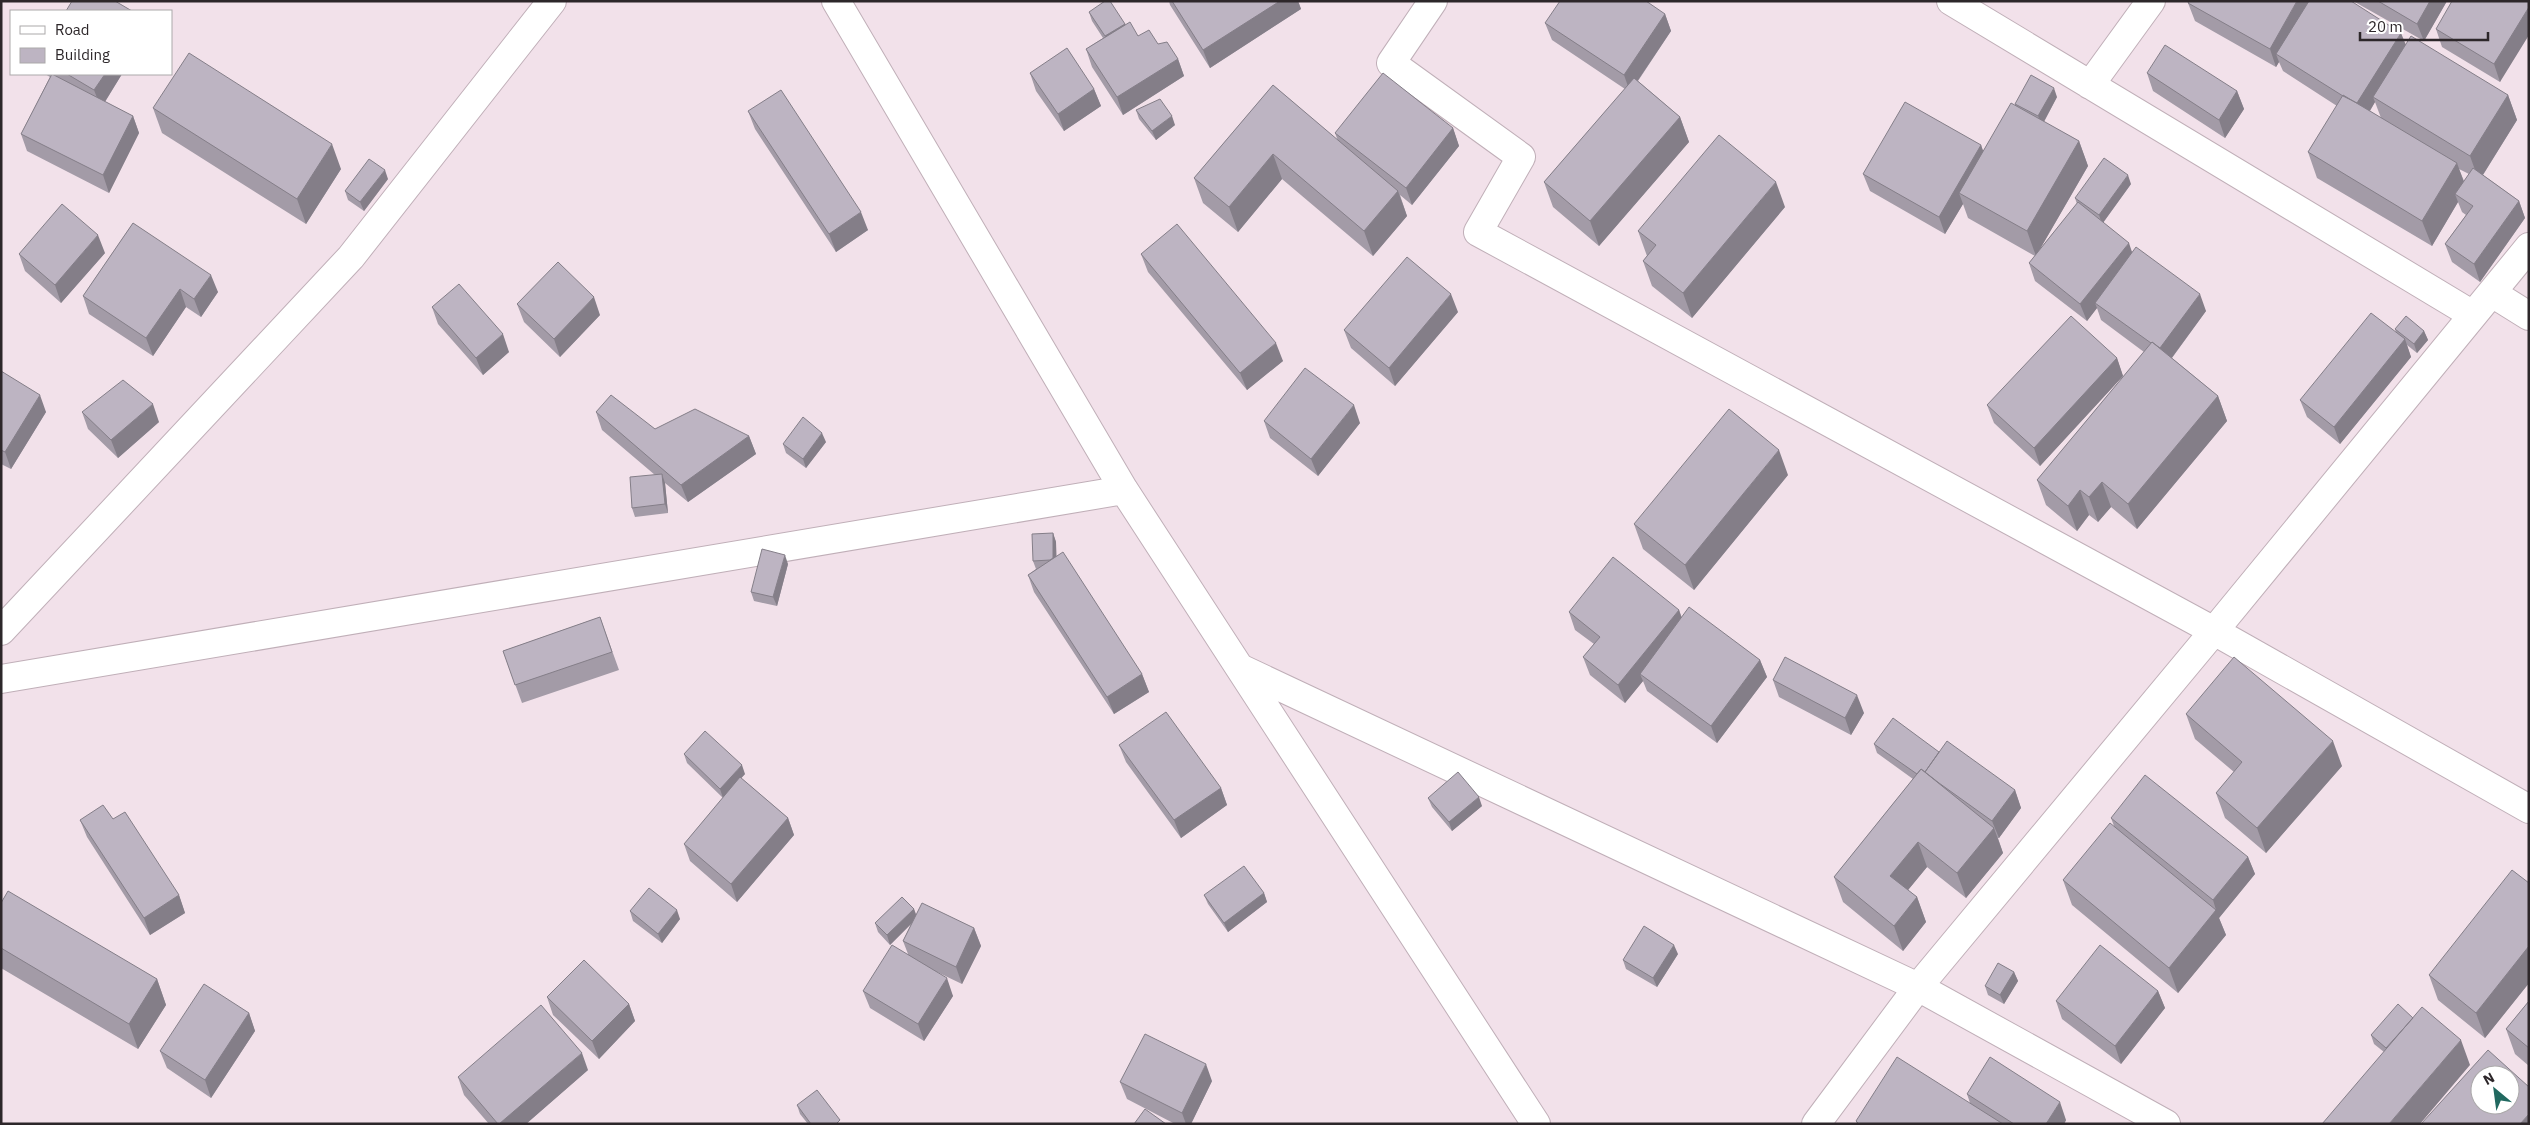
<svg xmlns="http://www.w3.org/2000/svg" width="2530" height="1125" font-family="'IBM Plex Sans',sans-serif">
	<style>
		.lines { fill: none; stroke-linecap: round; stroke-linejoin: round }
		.minor-casing { stroke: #c0afb8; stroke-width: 30 }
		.minor { stroke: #fff; stroke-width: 28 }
		.wall { fill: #a39ba7; fill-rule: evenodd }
		.shaded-wall { fill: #847e88 }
		.building { fill: #bdb4c2; stroke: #847e88; fill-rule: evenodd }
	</style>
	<rect width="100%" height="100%" fill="#f2e1ea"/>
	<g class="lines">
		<!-- minor casing -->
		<g class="minor-casing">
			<path id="minor" d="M836,1L1124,490L1536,1124
				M1433,1L1391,63L1521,157L1478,232L2214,631L2529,809
				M1951,1L2473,315
				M2090,85L2151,1
				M2492,293L2529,316
				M1,631L351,257L552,1
				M1240,668L1918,987L2166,1124
				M1,679L1124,490
				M1816,1124L1918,987L2214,631L2529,247"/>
		</g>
		<!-- minor -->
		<use href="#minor" class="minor"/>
	</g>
	<!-- wall -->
	<path class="wall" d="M1169,1H1298L1301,9L1210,68L1170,5Z
		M2353,1H2447L2424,41Z
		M2529,1L2500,82L2442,47L2436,29Z
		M2188,3L2406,45L2508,95L2517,120L2483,175L2519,201L2525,218L2480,282L2452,262L2445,244L2466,215L2462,212L2458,202L2432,246L2317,178L2308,152L2337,106L2283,71L2279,62L2276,67L2195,21ZM2375,102L2381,118L2370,111ZM2459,169L2469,174L2464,181Z
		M1089,12L1125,24L1138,36L1158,44L1178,59L1184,76L1123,115L1092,67L1086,49L1103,38L1092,21Z
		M1665,14L1671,31L1638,81L1680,117L1689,142L1599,246L1553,207L1544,182L1625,89L1552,40L1545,23Z
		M1030,73L1094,89L1101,106L1064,131L1036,91Z
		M2147,73L2237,91L2244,109L2225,138L2153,91Z
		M45,74H122L105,102L133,116L139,133L109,193L27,151L21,134L50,77Z
		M1273,85L1338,141L1335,133L1453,128L1459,146L1412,205L1400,195L1407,216L1373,256L1282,179L1238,232L1203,203L1194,178Z
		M2057,97L2044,122L2079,141L2088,166L2040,249L2077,204L2075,198L2131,184L2103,223L2132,252L2206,311L2172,358L2218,396L2227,421L2137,529L2111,507L2098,522L2089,515L2077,531L2046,505L2037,480L2144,352L2101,320L2097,308L2087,321L2035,281L2029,263L2035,256L1968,218L1963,204L1945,234L1870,191L1863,174L1981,145L1983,151L2015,105V104Z
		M153,108L341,169L306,224L162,133Z
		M1136,110L1175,125L1156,140L1139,119Z
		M748,111L868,230L836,252L755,129Z
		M388,179L364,211L348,200L345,191Z
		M1785,207L1692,318L1652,286L1643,261L1647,256L1638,231Z
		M133,223L218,292L201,317L186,307L153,356L89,314L83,296Z
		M105,253L61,303L25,271L19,254Z
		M1141,254L1283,361L1247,390L1148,272Z
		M517,304L600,315L560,357L524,322Z
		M432,307L509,352L483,375L438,324Z
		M1458,312L1395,386L1351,348L1344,330Z
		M2395,329L2424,331L2428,340L2417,353L2407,345L2411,357L2340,444L2307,417L2300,400L2396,333Z
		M2117,358L2123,376L2040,466L1994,423L1987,405Z
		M1,371L46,412L11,469L1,464Z
		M82,412L159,422L118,458L88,429Z
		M596,412L655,429L749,436L756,454L688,502L665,483L668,513L635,517L632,508L655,475L602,430Z
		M1264,421L1360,423L1318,476L1270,438Z
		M826,442L806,468L786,453L783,444Z
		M1788,475L1694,590L1643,549L1634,524Z
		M1053,533L1056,542V556L1142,674L1149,692L1114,714L1034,592L1028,575L1036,569L1033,561Z
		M788,564L777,606L754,601L751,592Z
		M1679,610L1682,618L1760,660L1767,677L1717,743L1647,691L1643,681L1625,703L1590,675L1583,657L1594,644L1575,630L1569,612Z
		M600,617L619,670L522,703L503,651Z
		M1773,680L1864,713L1851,735L1779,697Z
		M2186,714L2342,766L2266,853L2225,818L2216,793L2234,772L2195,739Z
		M1874,744L1939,752L2015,790L2021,808L1999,838H1998L2003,853L1966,898L1927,867L1908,890L1917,897L1926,922L1903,951L1843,902L1834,877L1913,779L1877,753Z
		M1119,745L1221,788L1227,805L1181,838L1126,762Z
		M684,754L745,774L741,778L788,818L794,835L737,902L690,861L684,844L723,798L687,763Z
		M1428,798L1482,806L1452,831L1432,807Z
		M2111,818L2248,857L2255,874L2219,918L2226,935L2178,993L2072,905L2063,880L2114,826Z
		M113,819L179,895L185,913L150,935L87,837L80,820Z
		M2529,883V983L2485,1038L2438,1000L2429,975Z
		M1264,893L1267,902L1228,932L1208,904L1204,895Z
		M1,903L157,979L166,1005L138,1049L1,968Z
		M914,909L916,914L974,928L981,946L962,984L937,972L953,996L924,1041L870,1008L863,991L908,954L903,941L911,924L890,945L878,932L875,923Z
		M630,911L680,919L662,943L633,921Z
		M1678,954L1657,987L1626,969L1623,960Z
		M2014,972L2018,981L2004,1004L1988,995L1985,986Z
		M2158,991L2165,1008L2121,1064L2062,1019L2056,1001Z
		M547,997L629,1004L635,1021L599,1059L553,1015Z
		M2529,1001V1066L2515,1054L2506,1029Z
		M249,1013L255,1031L211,1098L167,1068L160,1051Z
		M2413,1018L2470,1065L2384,1052L2374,1044L2371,1035Z
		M588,1070L526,1124H489L464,1095L458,1077Z
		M1212,1081L1191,1124H1175L1127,1099L1120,1082Z
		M1967,1094L2066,1120L2064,1124H1857L1856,1121L1970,1103Z
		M797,1105L841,1124H808L800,1114Z"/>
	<!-- shaded-wall -->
	<path class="shaded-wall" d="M1280,1H1298L1301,9L1210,68L1203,50Z
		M2297,1H2314L2276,54L2279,62L2276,67L2270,49Z
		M2430,1H2447L2424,41L2417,24Z
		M2529,7V35L2500,82L2494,64Z
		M1665,14L1671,31L1630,92L1624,75Z
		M1125,24L1128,33L1108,45L1105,36Z
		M2401,33L2408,50L2373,97L2375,102L2363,122L2356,104Z
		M1178,59L1184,76L1123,115L1117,97Z
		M105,74H122L101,108L94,90Z
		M2054,88L2057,97L2042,125L2038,116Z
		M1094,89L1101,106L1064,131L1058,114Z
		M2237,91L2244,109L2225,138L2219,120Z
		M2508,95L2517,120L2479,181L2470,156Z
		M133,116L139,133L109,193L103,175Z
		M1172,116L1175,125L1156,140L1152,131Z
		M1680,117L1689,142L1599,246L1590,221Z
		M1453,128L1459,146L1412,205L1406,188Z
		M2079,141L2088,166L2036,256L2027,231Z
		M332,144L341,169L306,224L297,199Z
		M1981,145L1987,162L1959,193L1963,204L1945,234L1939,217Z
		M1273,154L1282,179L1238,232L1229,207Z
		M2457,163L2466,188L2455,194L2458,202L2432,246L2422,221Z
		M385,170L388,179L364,211L360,202Z
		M2128,175L2131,184L2102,224L2099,215Z
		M1776,182L1785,207L1692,318L1683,293Z
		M1398,191L1407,216L1373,256L1364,231Z
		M2519,201L2525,218L2480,282L2474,264Z
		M861,212L868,230L836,252L829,234Z
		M98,235L105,253L61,303L55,285Z
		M2129,243L2135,261L2095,303L2097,308L2087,321L2080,304Z
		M211,275L218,292L201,317L194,299Z
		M180,289L186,307L153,356L146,338Z
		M1451,294L1458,312L1395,386L1389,368Z
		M2200,294L2206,311L2165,367L2159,349Z
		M594,297L600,315L560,357L554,339Z
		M2424,331L2428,340L2417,353L2414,344Z
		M503,334L509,352L483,375L476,358Z
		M2405,339L2411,357L2340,444L2334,427Z
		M1276,343L1283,361L1247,390L1240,373Z
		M2117,358L2123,376L2040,466L2034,448Z
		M40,395L46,412L11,469L5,452Z
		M2218,396L2227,421L2137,529L2128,504Z
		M153,404L159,422L118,458L111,440Z
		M1354,405L1360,423L1318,476L1311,459Z
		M822,433L826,442L806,468L803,459Z
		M749,436L756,454L688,502L681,485Z
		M1779,450L1788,475L1694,590L1685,565Z
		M662,474L665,483L668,513L665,504Z
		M2102,482L2111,507L2098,522L2089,497Z
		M2080,490L2089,515L2077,531L2068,506Z
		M1053,533L1056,542L1057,569L1053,560Z
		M785,555L788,564L777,606L773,597Z
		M1679,610L1685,628L1640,674L1643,681L1625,703L1618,685Z
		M1760,660L1767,677L1717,743L1711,726Z
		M1142,674L1149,692L1114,714L1107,697Z
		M1857,695L1864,713L1851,735L1845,718Z
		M2333,741L2342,766L2266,853L2257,828Z
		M742,765L745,774L723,798L720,789Z
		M1221,788L1227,805L1181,838L1174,820Z
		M2015,790L2021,808L1999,838L1992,821Z
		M1479,797L1482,806L1452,831L1449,822Z
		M788,818L794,835L737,902L731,884Z
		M1994,828L2003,853L1966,898L1957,873Z
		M1918,842L1927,867L1899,901L1890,876Z
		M2248,857L2255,874L2219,918L2226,935L2178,993L2169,968L2216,910L2213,900Z
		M1264,893L1267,902L1228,932L1224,923Z
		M179,895L185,913L150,935L144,918Z
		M1917,897L1926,922L1903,951L1894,926Z
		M914,909L917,918L890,945L887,935Z
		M677,910L680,919L662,943L658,934Z
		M974,928L981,946L962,984L956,967Z
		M1674,945L1678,954L1657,987L1653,978Z
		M2529,946V983L2485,1038L2476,1013Z
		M2014,972L2018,981L2004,1004L2000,995Z
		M947,978L953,996L924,1041L918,1024Z
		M157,979L166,1005L138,1049L129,1024Z
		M2158,991L2165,1008L2121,1064L2115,1046Z
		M629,1004L635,1021L599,1059L592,1041Z
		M249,1013L255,1031L211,1098L205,1080Z
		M2461,1040L2470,1065L2420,1124H2389Z
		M582,1053L588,1070L526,1124H499Z
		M1206,1064L1212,1081L1191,1124H1186L1182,1113Z
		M2060,1102L2066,1120L2064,1124H2046Z
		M2529,1114V1124H2520Z"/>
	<!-- building -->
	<path class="building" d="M72,1H115L132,11H66Z
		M1105,1H1110L1125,24L1105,36L1089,12Z
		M1172,1H1280L1203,50Z
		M1560,1H1646L1665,14L1624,75L1545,23Z
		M2189,1H2297L2270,49L2188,3Z
		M2309,1H2351L2401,33L2357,103L2343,96L2276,54Z
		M2378,1H2430L2417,24Z
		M2452,1H2529V7L2494,64L2436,29Z
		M1130,22L1138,36L1149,30L1158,44L1167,42L1178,59L1117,97L1086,49Z
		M2411,36L2508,95L2470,156L2373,97Z
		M2165,45L2237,91L2219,120L2147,73Z
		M1067,48L1094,89L1058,114L1030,73Z
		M189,53L332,144L297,199L153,108Z
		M1383,73L1453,128L1406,188L1335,133Z
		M52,74L133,116L103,175L21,134Z
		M67,74H105L94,90Z
		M2031,75L2054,88L2038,116L2015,104Z
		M1634,78L1680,117L1590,221L1544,182Z
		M1273,85L1398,191L1364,231L1273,154L1229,207L1194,178Z
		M781,90L861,212L829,234L748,111Z
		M2343,95L2457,163L2422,221L2308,152Z
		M1160,99L1172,116L1152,131L1136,110Z
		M1905,102L1981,145L1939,217L1863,174Z
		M2011,103L2079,141L2027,231L1959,193Z
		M1719,135L1776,182L1683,293L1643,261L1656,245L1638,231Z
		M2104,158L2128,175L2099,215L2075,198Z
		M369,159L385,170L360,202L345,191Z
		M2473,168L2519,201L2474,264L2445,244L2473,206L2455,194Z
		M2078,202L2129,243L2080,304L2029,263Z
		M62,204L98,235L55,285L19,254Z
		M133,223L211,275L194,299L180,289L146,338L83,296Z
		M1177,224L1276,343L1240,373L1141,254Z
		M2136,247L2200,294L2160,348L2152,342L2151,343L2095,303Z
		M1407,257L1451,294L1389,368L1344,330Z
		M558,262L594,297L554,339L517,304Z
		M459,284L503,334L476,358L432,307Z
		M2371,313L2405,339L2334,427L2300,400Z
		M2071,316L2117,358L2034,448L1987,405Z
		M2406,316L2424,331L2414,344L2395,329Z
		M2152,342L2218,396L2128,504L2102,482L2089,497L2080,490L2068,506L2037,480Z
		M1305,368L1354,405L1311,459L1264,421Z
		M1,371L40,395L5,452L1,450Z
		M123,380L153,404L111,440L82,412Z
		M611,395L655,429L695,409L749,436L681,485L596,412Z
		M1729,409L1779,450L1685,565L1634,524Z
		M803,417L822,433L803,459L783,444Z
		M662,474L665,504L632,508L630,477Z
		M1053,533V558L1050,560L1033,561L1032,534Z
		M762,549L785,555L773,597L751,592Z
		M1063,552L1142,674L1107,697L1028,575Z
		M1613,557L1679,610L1618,685L1583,657L1600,637L1569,612Z
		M1689,607L1760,660L1711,726L1640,674Z
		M600,617L612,652L515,685L503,651Z
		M1785,657L1857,695L1845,718L1773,680Z
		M2234,657L2333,741L2257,828L2216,793L2242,762L2186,714Z
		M1166,712L1221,788L1174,820L1119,745Z
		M1893,718L1939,752L1925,772L1921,769L1917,774L1874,744Z
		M705,731L742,765L720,789L684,754Z
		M1947,741L2015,790L1992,821L1939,783L1925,772Z
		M1921,769L1994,828L1957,873L1918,842L1890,876L1917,897L1894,926L1834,877Z
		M1458,772L1479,797L1449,822L1428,798Z
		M2145,775L2248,857L2213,900L2111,818Z
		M740,777L788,818L731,884L684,844Z
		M103,805L113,819L125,812L179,895L144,918L80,820Z
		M2110,823L2216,910L2169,968L2063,880Z
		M1244,866L1264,893L1224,923L1204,895Z
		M2512,870L2529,883V946L2476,1013L2429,975Z
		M649,888L677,910L658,934L630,911Z
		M8,891L157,979L129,1024L1,948V903Z
		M902,897L914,909L887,935L875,923Z
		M922,903L974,928L956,967L903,941Z
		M1644,926L1674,945L1653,978L1623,960Z
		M892,945L947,978L918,1024L863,991Z
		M2100,945L2158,991L2115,1046L2056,1001Z
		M584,960L629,1004L592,1041L547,997Z
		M1998,963L2014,972L2000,995L1985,986Z
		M204,984L249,1013L205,1080L160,1051Z
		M2529,1001V1048L2506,1029Z
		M2398,1004L2413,1018L2386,1048L2371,1035Z
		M541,1005L582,1053L499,1124H498L458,1077Z
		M2422,1007L2461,1040L2389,1124H2322Z
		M1145,1034L1206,1064L1182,1113L1120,1082Z
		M2488,1050L2529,1087V1114L2520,1124H2421ZM2480,1075H2510V1105H2480Z
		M1897,1057L2003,1124H1859L1856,1121Z
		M1990,1057L2060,1102L2046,1124H2014L1967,1094Z
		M817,1090L840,1120L836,1124H811L797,1105Z
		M1145,1109L1166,1124H1134Z"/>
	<!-- border -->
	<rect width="2530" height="1125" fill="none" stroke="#2d272a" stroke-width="5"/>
	<!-- legend -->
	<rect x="10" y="10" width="162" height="65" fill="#ffffff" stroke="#aba9aa"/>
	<rect x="20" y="26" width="25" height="8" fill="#ffffff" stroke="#aba9aa"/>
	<text x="55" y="35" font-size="15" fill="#2d272a">Road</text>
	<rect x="20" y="48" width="25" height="15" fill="#bdb4c2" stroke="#aba9aa"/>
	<text x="55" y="60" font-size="15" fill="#2d272a">Building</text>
	<!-- north arrow -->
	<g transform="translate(2495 1090) rotate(331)"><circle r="24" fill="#ffffff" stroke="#aba9aa"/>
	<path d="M0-4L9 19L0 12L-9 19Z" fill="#216960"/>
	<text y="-8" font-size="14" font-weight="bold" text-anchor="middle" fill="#2d272a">N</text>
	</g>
	<!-- scale -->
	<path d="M2360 32v8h128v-8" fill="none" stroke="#2d272a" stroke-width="2.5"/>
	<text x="2368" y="32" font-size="15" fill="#2d272a" stroke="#ffffff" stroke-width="4" paint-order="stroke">20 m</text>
</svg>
